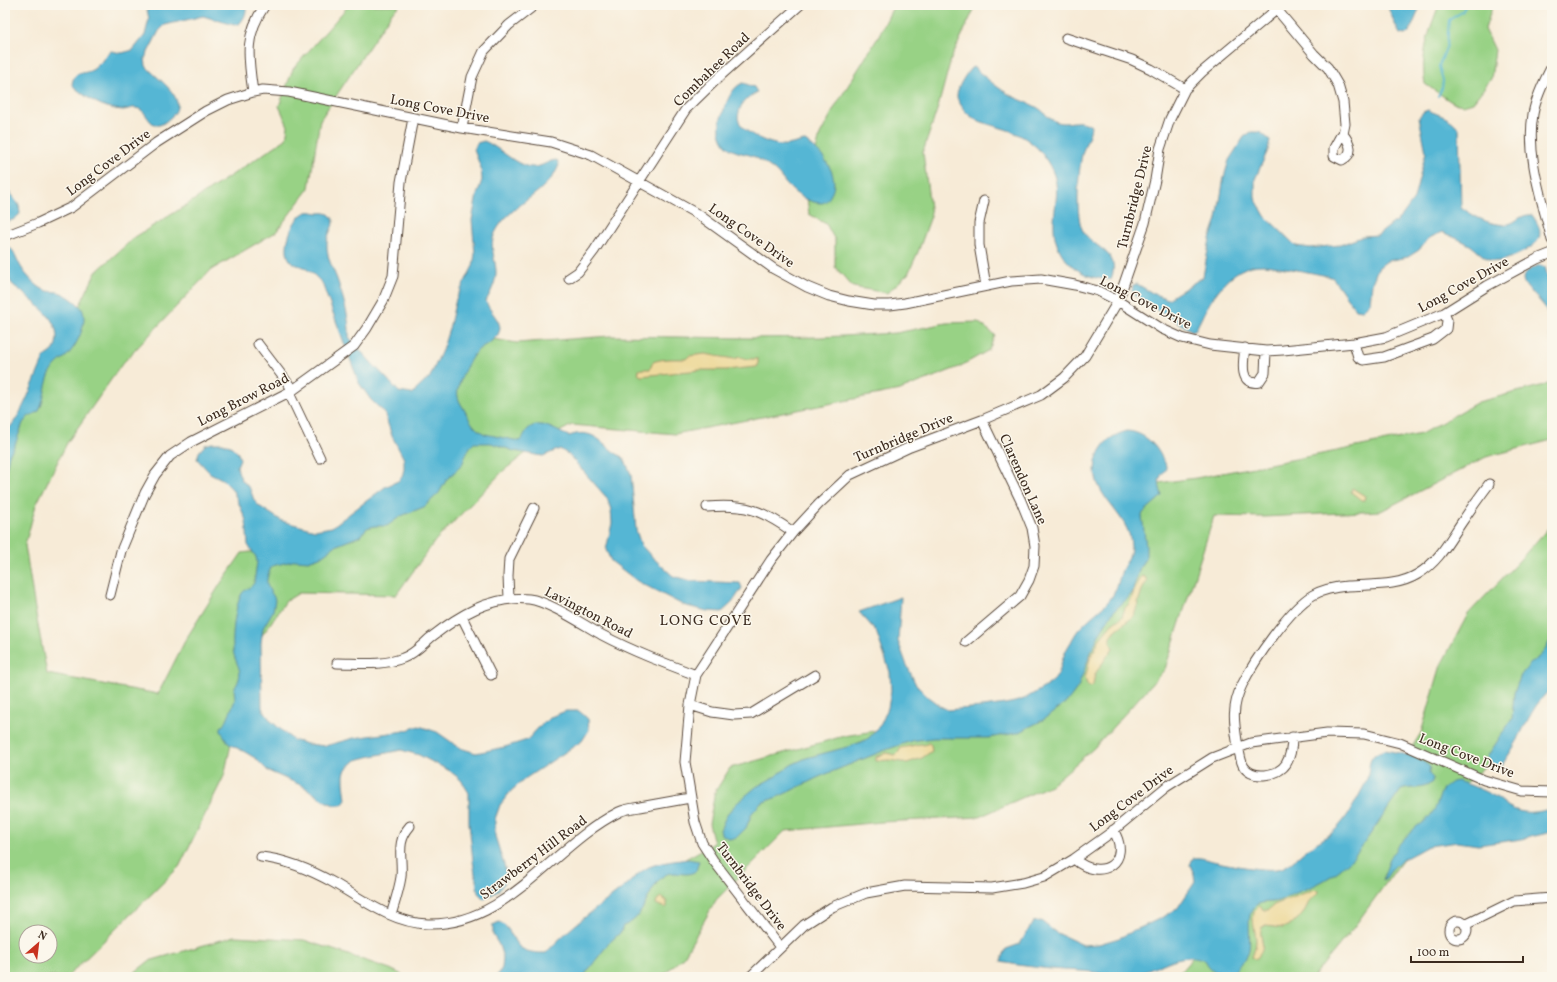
<svg xmlns="http://www.w3.org/2000/svg" width="1557" height="982" font-family="Vollkorn,serif">
	<style>
		.green { fill: #98d285; stroke: #6a7e52; fill-rule: evenodd }
		.sand { fill: #eeda9e; stroke: #94825e }
		.water { fill: #55b6d4; stroke: #487079 }
		.lines { fill: none; stroke-linecap: round; stroke-linejoin: round }
		.stream { stroke: #55b6d4; stroke-width: 2 }
		.minor-casing { stroke: #57473a; stroke-width: 11 }
		.minor { stroke: #fff; stroke-width: 9 }
		.labels { text-anchor: middle; stroke-width: 3; stroke-linejoin: round; paint-order: stroke }
		.street-label { font-size: 14px; fill: #3b2a1e; stroke: #fbf7ec }
		.neighbourhood-label { font-size: 15px; letter-spacing: 1px; fill: #3b2a1e; stroke: #fbf7ec }
	</style>
	<rect width="100%" height="100%" fill="#fbf7ec"/>
	<filter id="ink" filterUnits="userSpaceOnUse"><feTurbulence type="fractalNoise" baseFrequency=".025" numOctaves="2"/><feDisplacementMap in="SourceGraphic" scale="8" xChannelSelector="R" yChannelSelector="G"/><feConvolveMatrix kernelMatrix="1 2 1 2 8 2 1 2 1" color-interpolation-filters="sRGB"/></filter>
	<filter id="wash" filterUnits="userSpaceOnUse"><feTurbulence type="fractalNoise" baseFrequency=".012" numOctaves="4" result="noise"/><feDisplacementMap in="SourceGraphic" scale="16" xChannelSelector="R" yChannelSelector="G"/><feGaussianBlur stdDeviation="0.9" result="paint"/><feColorMatrix in="noise" values="0 0 0 0 0 0 0 0 0 0 0 0 0 0 0 0 0 1.4 0 .05"/><feComposite in="paint" operator="in"/></filter>
	<g filter="url(#wash)">
		<rect width="100%" height="100%" fill="#f7ebd7"/>
		<!-- green -->
		<path class="green" d="M349,5H400L393,11L320,120L309,188L276,232L211,270L122,364L67,443L36,505L25,545L35,609L47,674L158,694L186,639L221,583L242,553L274,549L346,533L391,500L475,336L517,343L610,336L749,338L823,337L896,333L946,323L978,322L995,335L989,350L959,367L900,390L675,434L572,425L540,442L503,471L435,541L396,595L299,593L286,601L252,650L224,776L179,867L67,977H5V439L32,403L96,272L135,237L185,206L286,139L288,126L279,106L293,69ZM26,932H50V956H26Z
			M894,5H976L951,59L938,107L923,152L931,216L918,252L908,274L887,293L853,287L835,267V240L826,224L809,214L806,189L820,135L836,105L877,39Z
			M1439,5H1493L1485,29L1495,50L1491,79L1473,102L1463,105L1453,103L1425,84C1420,56 1429,30 1439,5Z
			M1552,383V440L1486,457L1381,511L1264,517L1214,516L1165,669L1094,748L1051,785L979,817L882,822L785,831L716,900L684,956L661,977H526L646,881L714,843L709,824L715,792L730,768L844,736L935,721L1054,696L1133,568L1143,485L1196,478L1332,452L1421,434L1478,402Z
			M1552,524V674L1501,751L1457,792L1418,839L1354,927L1313,977H1176L1213,934L1284,883L1377,801L1421,733L1441,665L1468,614L1517,563Z
			M235,936L304,940L390,969L407,977H129L149,961Z"/>
		<!-- sand -->
		<path class="sand" d="M705,354L734,359L740,357L747,359H758V366L756,367L726,370H700L641,376L638,374L639,370L642,369H650L653,362C663,358 675,359 686,359L689,356Z
			M1352,488L1365,496L1364,500H1361L1351,492Z
			M1142,576L1145,577L1147,581L1142,590L1134,616L1116,630L1110,637V642L1113,648L1095,674L1093,685L1091,687L1088,686L1085,679L1090,659L1099,640L1111,625L1122,617L1125,608L1129,604L1139,579Z
			M929,743L931,745L932,751L922,758L907,763L890,760L876,761V757L886,753L895,755L898,753L901,748L921,744L924,745Z
			M1315,889L1318,891L1317,894L1309,902L1305,910L1298,919L1289,925L1283,928L1266,926L1262,927C1257,938 1269,943 1257,958L1254,959L1252,957C1254,952 1256,946 1256,941C1256,930 1248,914 1259,906L1264,910H1268L1274,905Z
			M661,897L667,901V907L665,908L656,904L657,900Z"/>
		<!-- water -->
		<path class="water" d="M146,5H246C247,13 244,19 239,24L234,25L203,16L165,25L159,31L145,58L146,66C158,80 192,100 170,118C166,121 162,126 156,125C147,122 146,109 136,108C132,107 127,110 123,110C103,109 86,98 72,85C74,70 80,75 90,71C93,70 96,67 98,65C103,61 105,55 111,51L122,53L133,50L145,35L149,19Z
			M1387,5H1421L1410,31L1405,35L1400,34L1395,24Z
			M973,67C985,77 996,87 1010,95C1019,100 1033,104 1041,110C1045,113 1048,118 1053,120C1067,128 1077,116 1091,126C1090,136 1084,146 1082,155C1078,172 1075,217 1083,231C1093,249 1122,251 1111,279C1082,281 1055,258 1054,229C1053,202 1064,187 1047,161C1039,147 1027,138 1013,132C994,124 971,124 961,105C959,102 957,99 957,96C957,87 965,76 970,69Z
			M743,83L754,87L757,92C753,96 745,99 743,103C740,107 738,114 738,118C740,132 768,144 781,145C789,146 797,142 805,141C821,151 843,177 830,196C828,200 825,203 821,203C811,203 798,196 791,189C785,184 781,176 775,171C769,166 762,161 755,157C747,153 733,153 727,146C719,137 718,126 722,115C726,104 731,87 743,83Z
			M1428,110C1440,116 1451,117 1459,129L1461,207C1473,216 1492,227 1509,224C1518,221 1521,214 1532,215C1537,222 1542,230 1539,238C1537,247 1503,264 1493,261C1485,259 1477,250 1470,245C1461,240 1451,236 1442,232L1429,238L1419,250L1408,257L1387,261L1378,268L1372,283L1370,303L1363,310L1355,309L1333,278L1328,276C1307,272 1285,267 1264,265C1229,263 1209,302 1196,329L1192,331L1135,296L1132,291L1133,285L1137,284L1154,294L1168,299L1203,277L1210,239L1217,219L1224,177L1229,160L1244,137L1251,132H1260L1270,140L1268,150L1255,179V198L1265,216L1296,246L1310,248L1340,245L1364,236L1378,235L1401,217L1414,199L1426,152L1419,117L1423,112Z
			M484,141C500,147 517,168 534,167C542,167 549,160 557,160L559,165C547,195 509,204 495,233C488,247 497,261 496,275C495,284 490,294 486,301C488,310 500,319 500,328C499,340 485,344 478,350C470,357 455,386 458,397C459,402 463,407 465,411C470,421 474,429 485,434L519,441C524,438 524,433 528,429C540,418 557,432 569,436C591,428 599,440 614,452C616,454 620,455 622,457C626,461 628,468 631,474L636,530L641,545L651,556L673,576L691,581L740,583L742,588L732,603L722,612L707,611L683,605L637,581L611,561L606,550L612,523L611,510L607,498L569,455L560,449L543,456L536,455L514,451L491,443H474L470,447L465,457L462,465L447,479L439,493L424,507L401,516L387,526H375L367,528L360,536L335,546L320,557L308,561L297,560L272,566C268,574 264,582 270,591C272,594 274,596 275,600L273,611L263,628L261,643L262,708L271,721L293,740L307,744L325,746L354,738L404,731L419,726L437,732L460,748L476,753L505,747L527,740L542,724L553,716L566,711H579L588,719L589,730L582,741L526,778L511,791L500,805L495,819V836L505,868L506,881L498,891L484,899L478,893L473,861L469,823V793L461,780L450,771L419,755L401,750L363,758L356,760L346,769L344,775V783L346,800L342,805H334L325,801L303,786L268,771L255,758L245,752L229,744L221,731V727L225,724L233,705L235,700L234,689C247,669 234,666 233,648C232,634 235,607 241,595C244,589 251,588 254,583L257,562L256,557L248,545L246,520L237,499L232,489L222,479L210,473L197,459L199,452L205,445L212,443H223L232,447L238,453L240,459L237,466L238,471L241,479L250,489L254,500L259,506L282,521L315,530L332,527L385,487L398,481L402,477L404,469V459L392,436L384,412L371,400L359,383L322,283C316,277 311,271 303,267C299,265 293,265 290,260C281,249 293,215 307,212C311,211 316,213 319,213C327,212 331,214 334,221C332,229 327,235 327,244C326,259 335,271 339,285C344,301 350,320 349,337C364,357 383,373 399,392L412,394L430,377L443,348L449,329L456,299L473,266L475,254L472,220L477,195L482,180L481,168L474,150L477,143Z
			M5,187L19,205L20,214L13,220L5,222Z
			M9,247C14,251 14,253 17,259C21,269 29,279 38,286C46,292 48,291 57,292C65,293 75,301 80,306C90,317 79,341 71,351C66,359 58,360 52,370C44,383 46,398 39,411L28,417L23,423L15,445L9,455L5,475V432C21,420 36,375 45,356L54,350C66,322 38,307 21,291C17,288 12,285 10,281C4,270 5,259 5,248Z
			M1540,265L1545,267L1552,291V342C1548,337 1551,331 1551,324C1551,320 1549,316 1547,312C1541,294 1501,279 1540,265Z
			M1127,431C1143,432 1156,444 1162,458C1164,461 1166,464 1166,467C1166,471 1161,474 1160,478C1158,483 1161,491 1162,496L1143,513L1142,516L1146,546V557L1140,567L1132,593L1128,598L1113,612L1102,629L1093,647L1078,687L1066,703L1043,720L1017,733L988,738H933L911,741L883,751L819,777L780,796L761,803L752,813L746,828L737,837L730,839L721,834L720,830L727,814L737,803L756,787L776,776L791,765L806,758L851,746L868,739L881,724L888,708L891,691L890,672L876,631L859,612L901,597L898,641L906,663L916,685L928,697L940,706L948,710C967,708 1011,706 1026,698C1034,693 1047,687 1054,680C1059,675 1060,668 1062,661C1064,654 1067,648 1071,642C1074,636 1078,629 1083,625C1092,615 1106,607 1113,595C1118,587 1119,578 1122,570C1126,562 1131,556 1131,547C1132,512 1083,495 1098,455C1104,441 1113,435 1127,431Z
			M1552,638V688C1535,702 1527,722 1517,741C1513,749 1507,757 1502,765L1498,767L1492,766L1487,757L1512,719L1514,693L1521,675L1530,664L1541,655Z
			M1385,750C1399,753 1419,756 1430,767L1429,774L1433,778L1432,782C1424,791 1411,786 1401,790L1360,849C1344,871 1321,884 1296,893C1290,895 1285,899 1279,901C1272,903 1260,901 1255,906C1244,916 1253,941 1248,953C1246,957 1243,960 1241,963C1238,966 1234,973 1230,974C1228,974 1226,973 1224,973C1214,973 1210,969 1205,960C1179,949 1157,971 1132,975C1116,977 1108,975 1093,972C1073,970 1054,970 1034,967C1023,966 1012,964 1001,962L1006,949L1020,944L1033,922L1041,921L1055,932L1083,945L1099,944L1119,938L1165,916L1177,909L1195,882L1194,874L1190,865L1193,858C1203,857 1207,860 1217,862C1231,865 1263,871 1277,869C1288,868 1297,857 1305,851C1314,843 1327,838 1335,830C1348,818 1357,799 1365,784C1372,769 1364,755 1385,750Z
			M1456,781C1470,784 1482,790 1494,796C1500,799 1504,804 1509,807C1523,815 1538,813 1552,808V832L1522,839L1478,845L1458,842L1428,846L1400,861L1392,869L1386,878L1383,880C1391,852 1395,847 1416,827C1422,822 1428,820 1432,813C1442,800 1436,787 1456,781Z
			M688,859L699,861L696,871C683,879 673,867 661,878C646,893 645,919 623,926L621,932L609,943L586,973L585,977H496L502,968L503,958L499,945L493,935V925L499,922C512,927 511,941 521,948C529,953 538,953 546,953C568,928 596,909 623,888C632,881 638,872 649,867C661,862 675,861 688,859Z"/>
		<g class="lines">
			<!-- stream -->
			<path class="stream" d="M1438,96L1442,88L1443,81L1439,66L1447,45L1449,20L1462,12L1466,5"/>
		</g>
	</g>
	<g filter="url(#ink)">
		<g class="lines">
			<!-- minor casing -->
			<g class="minor-casing">
				<path id="minor" d="M1273,5L1314,54L1328,68L1338,85L1343,102L1345,124L1343,134L1340,137L1334,148V156L1342,160C1355,153 1350,143 1343,134
					M1066,38L1132,60L1151,69L1185,89
					M1552,66C1544,81 1536,97 1533,114C1526,156 1542,200 1552,240
					M253,92C248,57 244,36 265,5
					M462,128L472,77L484,51L509,25L535,5
					M984,201L979,223V245L986,286
					M5,236L38,223L72,207L156,143L206,111L228,100L253,92L263,90L289,92L462,128L551,142L591,155L699,215L774,269L807,287L829,296L849,301L874,305H890L905,303L1011,281L1041,279L1075,285L1098,291L1118,301L1162,329L1182,338L1210,345L1266,351L1283,350L1354,343L1386,337L1444,313L1487,286L1537,259L1552,253
					M569,278L578,272L594,251L686,109L718,78L800,5
					M1354,343L1358,357L1363,360L1384,357L1433,339L1446,329L1447,320L1444,313
					M258,344L293,390
					M1245,348C1243,362 1239,386 1259,382L1265,373L1266,351
					M289,393L320,458
					M707,507C746,504 760,509 793,532
					M110,595L121,551L145,493L155,475L170,456L191,442L293,390L354,346L367,328L383,301L393,276L401,182L413,118
					M509,598L508,576L509,559L534,508
					M462,617L491,675
					M966,642L1020,596L1029,580L1034,566L1035,546L1032,528L1021,501L982,420
					M337,663C358,663 383,666 403,658C414,654 422,645 430,638C458,616 491,595 529,599C548,601 584,625 602,635C632,651 664,663 696,675
					M690,705L712,712L734,715L751,714L815,675
					M1292,737C1292,746 1291,756 1286,764C1278,776 1253,780 1244,767C1240,761 1240,753 1238,747C1234,722 1231,708 1242,685C1254,661 1290,608 1313,595C1324,589 1335,587 1347,586C1371,584 1397,587 1418,574C1440,561 1450,539 1464,519C1472,507 1480,496 1489,484
					M261,857C288,860 311,870 334,883C363,900 393,923 428,924C508,926 553,845 619,812C625,809 633,808 640,807C656,804 673,801 690,798
					M1074,859C1102,883 1133,861 1113,830
					M391,915C395,902 399,890 401,877C403,857 395,843 410,826
					M1449 930a9 9 0 1 1 18 0a9 9 0 1 1-18 0Z
					M1465,925L1514,901L1552,898
					M780,947L713,860L702,843L695,822L685,762L690,705L696,675L771,560L793,532L819,504L850,475L910,447L982,420L1041,395L1064,378L1085,356L1118,301L1145,223L1155,180L1160,149L1170,119L1185,89L1202,72L1282,5
					M750,977L804,925L832,907L866,893L905,886L992,888L1023,883L1044,877L1074,859L1109,834L1166,787L1212,758L1251,743L1327,733L1364,734L1400,743L1484,780L1522,791L1552,792"/>
			</g>
			<!-- minor -->
			<use href="#minor" class="minor"/>
		</g>
	</g>
	<g class="labels">
		<!-- street labels -->
		<g class="street-label">
			<text transform="translate(711 69) rotate(-44)" y="5">Combahee Road</text>
			<text transform="translate(440 108) rotate(11)" y="5">Long Cove Drive</text>
			<text transform="translate(108 162) rotate(-37)" y="5">Long Cove Drive</text>
			<text transform="translate(1134 197) rotate(-76)" y="5">Turnbridge Drive</text>
			<text transform="translate(752 235) rotate(35)" y="5">Long Cove Drive</text>
			<text transform="translate(1463 284) rotate(-29)" y="5">Long Cove Drive</text>
			<text transform="translate(1146 302) rotate(27)" y="5">Long Cove Drive</text>
			<text transform="translate(243 399) rotate(-27)" y="5">Long Brow Road</text>
			<text transform="translate(903 437) rotate(-23)" y="5">Turnbridge Drive</text>
			<text transform="translate(1024 479) rotate(66)" y="5">Clarendon Lane</text>
			<text transform="translate(589 612) rotate(27)" y="5">Lavington Road</text>
			<text transform="translate(1467 755) rotate(21)" y="5">Long Cove Drive</text>
			<text transform="translate(1131 798) rotate(-37)" y="5">Long Cove Drive</text>
			<text transform="translate(533 857) rotate(-37)" y="5">Strawberry Hill Road</text>
			<text transform="translate(752 886) rotate(53)" y="5">Turnbridge Drive</text>
		</g>
		<!-- neighbourhood labels -->
		<g class="neighbourhood-label">
			<text x="706" y="625">LONG COVE</text>
		</g>
	</g>
	<!-- margin -->
	<rect width="1557" height="982" fill="none" stroke="#fbf7ec" stroke-width="20"/>
	<!-- north arrow -->
	<g transform="translate(38 944) rotate(28)"><circle r="19" fill="#fbf7ec" stroke="#aea59a"/>
	<path d="M0-3L7 15L0 10L-7 15Z" fill="#c8321e"/>
	<text y="-6" font-size="11" font-weight="bold" text-anchor="middle" fill="#3b2a1e">N</text>
	</g>
	<!-- scale -->
	<path d="M1411 956v6h112v-6" fill="none" stroke="#3b2a1e" stroke-width="2"/>
	<text x="1417" y="956" font-size="12" fill="#3b2a1e" stroke="#fbf7ec" stroke-width="3" paint-order="stroke">100 m</text>
</svg>
